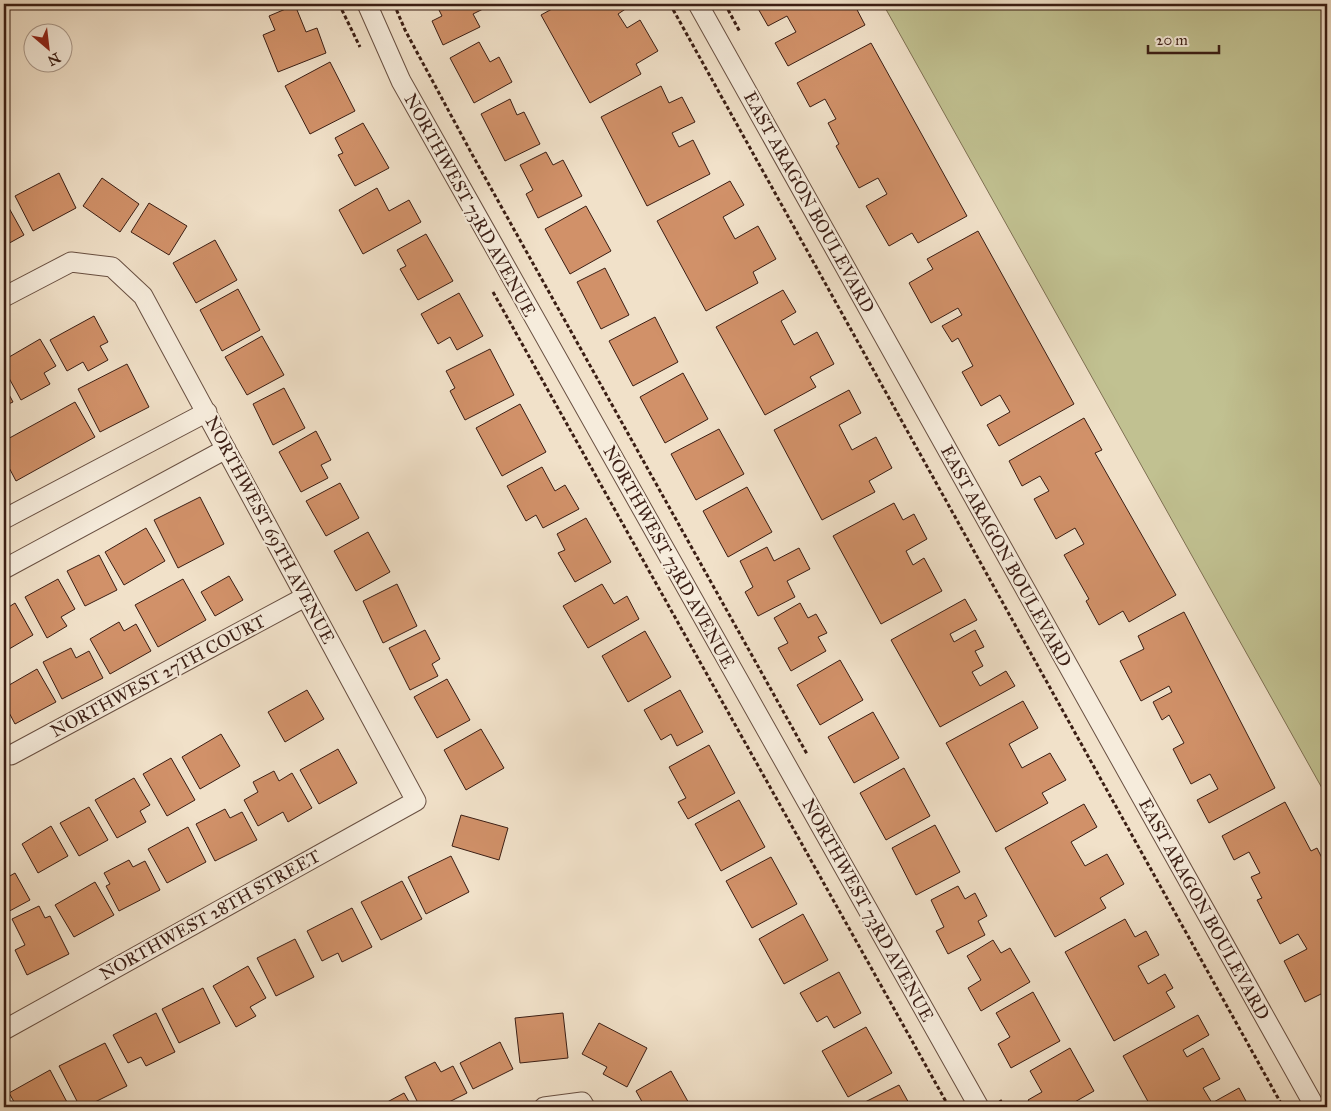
<svg xmlns="http://www.w3.org/2000/svg" width="1331" height="1111" font-family="'IM FELL Great Primer',serif">
	<style>
		.green { fill: #c1c191; stroke: #7e7052 }
		.building { fill: #d19169; stroke: #3b1e14 }
		.lines { fill: none; stroke-linecap: round; stroke-linejoin: round }
		.street-casing { stroke: #684f41; stroke-width: 21 }
		.path { stroke: #3b1e14; stroke-width: 3; stroke-dasharray: 4 2.5; stroke-linecap: butt }
		.street { stroke: #f6ecdc; stroke-width: 19 }
		.labels { text-anchor: middle; stroke-width: 4.5; stroke-linejoin: round; paint-order: stroke }
		.street-label { font-size: 18px; fill: #3b1e14; stroke: #f6ecdc }
	</style>
	<rect width="100%" height="100%" fill="#f1e1c9"/>
	<filter id="stains"><feTurbulence type="fractalNoise" baseFrequency=".004" numOctaves="4"/><feColorMatrix values="0 0 0 0 .2 0 0 0 0 .09 0 0 0 0 .02 0 0 0 .5 -.17"/></filter>
	<radialGradient id="worn" r=".72"><stop offset=".6" stop-color="#630" stop-opacity="0"/><stop offset="1" stop-color="#630" stop-opacity=".3"/></radialGradient>
	<!-- green -->
	<path class="green" d="M883,4H1327V797Z"/>
	<!-- building -->
	<path class="building" d="M436,4H480L483,9L473,14L480,27L443,45L432,21L442,16Z
		M561,4H633L618,14L627,28L640,20L658,51L636,64L641,74L590,103L541,15Z
		M759,4H854L865,25L788,66L775,43L796,32L787,16L768,26L756,5Z
		M295,5L306,32L317,28L326,53L278,72L263,35L275,30L269,16Z
		M479,42L490,62L499,57L512,82L474,103L450,58Z
		M871,43L967,216L918,243L912,233L889,246L866,206L887,194L878,178L859,188L836,146L839,144L828,123L836,119L825,99L810,107L797,83Z
		M330,62L355,111L310,134L285,86Z
		M661,86L669,103L682,97L695,122L672,133L679,147L693,140L710,174L647,206L601,117Z
		M510,99L517,115L524,112L540,144L505,161L481,114Z
		M363,123L389,168L355,186L338,155L343,153L335,138Z
		M546,152L553,165L563,160L582,196L538,218L526,194L533,190L520,165Z
		M59,173L76,208L33,231L15,196Z
		M102,178L139,204L120,232L83,206Z
		M730,181L744,205L723,217L735,239L758,226L776,259L753,272L758,283L706,311L657,221Z
		M377,188L389,211L409,200L421,222L363,254L339,210Z
		M4,199L24,235L4,246Z
		M149,203L187,226L169,255L131,232Z
		M586,206L611,251L570,274L545,229Z
		M978,231L1074,404L999,446L987,425L1010,412L1000,395L981,406L962,372L973,366L958,338L952,342L942,326L962,315L958,308L931,323L909,283L933,269L927,259Z
		M426,234L453,281L418,300L400,269L406,266L397,250Z
		M215,240L237,280L196,303L173,263Z
		M605,268L629,315L601,329L577,282Z
		M238,289L260,330L222,351L200,310Z
		M783,290L796,312L781,321L794,345L817,332L834,364L810,377L816,387L765,415L716,327Z
		M459,293L483,336L457,350L450,337L438,344L421,314Z
		M94,316L108,342L100,346L108,360L88,371L83,362L67,371L50,340Z
		M655,317L678,362L633,386L609,341Z
		M262,336L284,375L247,395L225,357Z
		M40,339L56,366L44,373L50,384L21,400L4,369V360Z
		M490,349L514,395L465,420L450,391L455,388L446,371Z
		M127,364L149,407L100,432L78,389Z
		M683,373L708,419L665,443L640,397Z
		M4,385L13,402L4,406Z
		M284,388L305,428L273,445L253,404Z
		M849,390L861,413L839,425L852,450L876,437L892,468L869,481L875,492L822,520L774,430Z
		M75,402L95,437L16,481L4,458V441Z
		M520,404L546,452L502,476L476,428Z
		M1084,418L1102,450L1095,453L1176,595L1129,622L1123,611L1099,625L1086,601L1089,599L1064,555L1084,544L1075,528L1056,539L1034,499L1049,491L1040,476L1022,486L1009,461Z
		M719,429L744,474L696,500L671,454Z
		M316,431L331,460L321,465L328,478L301,492L279,452Z
		M542,467L555,491L565,485L579,509L543,528L536,515L526,521L507,486Z
		M340,483L359,518L326,536L306,501Z
		M747,487L772,532L728,557L703,511Z
		M200,497L224,544L178,568L154,520Z
		M894,503L903,520L914,514L927,539L906,551L913,565L924,558L942,591L881,624L833,536Z
		M586,518L611,562L575,582L558,553L565,550L557,534Z
		M146,528L165,561L124,585L105,552Z
		M368,532L390,572L356,591L334,551Z
		M767,547L774,561L799,548L810,569L787,581L795,597L758,616L745,592L753,587L740,561Z
		M99,555L117,590L85,606L67,571Z
		M229,576L243,600L215,616L201,592Z
		M58,579L75,609L61,617L67,626L47,638L25,597Z
		M183,579L206,620L158,647L135,605Z
		M397,584L417,626L383,643L363,601Z
		M602,584L614,604L627,596L639,619L588,648L563,606Z
		M965,599L977,620L950,634L954,642L975,630L984,647L975,651L983,666L972,672L980,686L1006,671L1015,686L940,727L891,640Z
		M15,603L33,635L4,652V610Z
		M800,603L808,618L816,614L827,633L818,637L826,651L791,671L778,648L788,643L774,618Z
		M1184,612L1275,788L1209,823L1197,800L1218,789L1210,774L1191,784L1173,749L1184,743L1169,715L1162,720L1153,702L1172,692L1169,686L1141,701L1120,661L1144,649L1138,636Z
		M119,622L124,631L136,624L151,651L110,674L90,639Z
		M425,630L440,659L432,664L438,676L410,690L389,648Z
		M645,631L671,677L628,702L602,656Z
		M71,648L76,658L89,651L103,678L62,699L43,662Z
		M840,660L863,700L820,725L797,685Z
		M37,669L56,702L15,724L4,703V688Z
		M447,679L470,720L437,738L414,697Z
		M307,690L324,719L285,742L268,712Z
		M680,690L703,732L677,746L671,734L661,740L644,710Z
		M1023,701L1038,728L1009,744L1022,768L1050,753L1066,780L1042,793L1048,803L996,832L946,743Z
		M873,712L899,758L854,783L828,737Z
		M481,729L504,768L466,790L444,750Z
		M221,734L240,766L200,789L182,757Z
		M709,745L735,793L688,819L678,802L686,798L669,767Z
		M338,749L357,783L319,804L300,770Z
		M171,758L195,800L167,816L143,774Z
		M904,768L930,816L886,840L860,793Z
		M274,771L279,781L292,773L312,808L288,822L283,812L258,826L244,800L258,792L253,782Z
		M134,778L150,805L140,811L146,822L117,838L95,800Z
		M739,800L765,847L721,871L695,824Z
		M1285,802L1311,851L1317,848L1327,868V991L1305,1002L1284,961L1307,949L1298,934L1280,944L1257,900L1262,898L1251,877L1260,873L1249,852L1234,860L1222,836Z
		M1084,804L1097,827L1071,842L1085,866L1107,854L1124,884L1100,898L1106,908L1055,937L1005,848Z
		M89,807L108,840L79,856L60,823Z
		M225,809L230,818L242,812L257,840L215,861L196,824Z
		M461,815L508,828L499,860L452,846Z
		M935,825L960,872L916,895L892,848Z
		M51,826L68,856L38,873L22,844Z
		M188,827L206,862L167,883L148,849Z
		M451,856L469,892L426,914L408,877Z
		M771,857L797,904L752,928L726,881Z
		M129,860L133,867L145,861L160,890L119,911L106,886L110,884L104,873Z
		M4,868L8,877L15,873L30,900L4,914Z
		M402,881L422,919L381,940L361,902Z
		M95,882L114,915L74,937L55,905Z
		M958,886L965,899L975,893L987,916L978,921L985,935L948,954L936,931L944,927L931,900Z
		M39,906L45,918L50,916L69,954L27,975L15,950L25,945L12,919Z
		M352,908L372,947L342,962L338,953L322,961L307,931Z
		M803,914L828,960L784,984L759,939Z
		M1125,919L1135,937L1146,931L1159,955L1138,966L1148,984L1165,974L1173,988L1166,992L1175,1007L1114,1041L1065,952Z
		M295,939L314,977L276,996L257,958Z
		M993,940L1001,953L1010,948L1030,982L981,1011L968,988L981,980L967,956Z
		M248,966L266,998L250,1007L256,1016L236,1027L213,986Z
		M839,972L861,1013L834,1028L827,1016L817,1022L800,993Z
		M203,988L220,1023L179,1043L162,1009Z
		M1033,992L1060,1041L1011,1068L998,1044L1010,1037L996,1013Z
		M156,1013L175,1052L146,1066L141,1057L128,1063L113,1035Z
		M563,1013L568,1058L520,1063L515,1018Z
		M1198,1015L1209,1035L1183,1050L1187,1057L1203,1048L1220,1079L1203,1088L1212,1103L1239,1088L1247,1103L1240,1107H1151L1123,1056Z
		M599,1023L647,1048L627,1087L603,1074L607,1067L582,1054Z
		M866,1027L892,1073L848,1097L822,1051Z
		M500,1042L513,1069L473,1089L460,1063Z
		M105,1043L127,1086L85,1107H80L59,1066Z
		M1070,1048L1094,1091L1066,1107H1032L1028,1100L1042,1092L1030,1071Z
		M435,1062L441,1072L453,1066L467,1093L439,1107H420L405,1077Z
		M50,1070L68,1104L61,1107H17L9,1093Z
		M671,1071L691,1107H645L636,1091Z
		M899,1085L911,1107H855Z
		M404,1093L412,1107H378Z"/>
	<g class="lines">
		<!-- street casing -->
		<g class="street-casing">
			<path id="street" d="M367,4L401,81L979,1107
				M698,4L1315,1107
				M4,297L71,262L112,267L143,296L416,801L4,1030
				M4,519L207,412
				M4,569L226,449
				M11,755L305,597
				M544,1107L582,1102L585,1107"/>
		</g>
		<!-- path -->
		<path class="path" d="M339,4L360,47
			M394,4L405,30L473,156L807,754
			M670,4L1283,1107
			M725,4L740,32
			M493,292L949,1107
			M1000,1100L1004,1107"/>
		<!-- street -->
		<use href="#street" class="street"/>
	</g>
	<g class="labels">
		<!-- street labels -->
		<g class="street-label">
			<text transform="translate(809 202) rotate(61)" y="6">EAST ARAGON BOULEVARD</text>
			<text transform="translate(470 205) rotate(61)" y="6">NORTHWEST 73RD AVENUE</text>
			<text transform="translate(270 530) rotate(62)" y="6">NORTHWEST 69TH AVENUE</text>
			<text transform="translate(1006 556) rotate(61)" y="6">EAST ARAGON BOULEVARD</text>
			<text transform="translate(669 557) rotate(61)" y="6">NORTHWEST 73RD AVENUE</text>
			<text transform="translate(158 676) rotate(-28)" y="6">NORTHWEST 27TH COURT</text>
			<text transform="translate(1204 909) rotate(61)" y="6">EAST ARAGON BOULEVARD</text>
			<text transform="translate(868 910) rotate(61)" y="6">NORTHWEST 73RD AVENUE</text>
			<text transform="translate(210 915) rotate(-29)" y="6">NORTHWEST 28TH STREET</text>
		</g>
	</g>
	<!-- margin -->
	<rect width="1331" height="1111" fill="none" stroke="#f1e1c9" stroke-width="20"/>
	<rect x="5" y="5" width="1321" height="1101" fill="none" stroke="#3b1e14" stroke-width="2.5"/>
	<rect x="10" y="10" width="1311" height="1091" fill="none" stroke="#3b1e14"/>
	<!-- north arrow -->
	<g transform="translate(48 48) rotate(152)"><circle r="24" fill="#f6ecdc" stroke="#ab9a8c"/>
	<path d="M0-4L9 19L0 12L-9 19Z" fill="#8f2418"/>
	<text y="-8" font-size="14" font-weight="bold" text-anchor="middle" fill="#3b1e14">N</text>
	</g>
	<!-- scale -->
	<path d="M1148 45v8h71v-8" fill="none" stroke="#3b1e14" stroke-width="2.5"/>
	<text x="1156" y="45" font-size="15" fill="#3b1e14" stroke="#f6ecdc" stroke-width="4" paint-order="stroke">20 m</text>
	<rect width="100%" height="100%" filter="url(#stains)"/>
	<rect width="100%" height="100%" fill="url(#worn)"/>
</svg>
